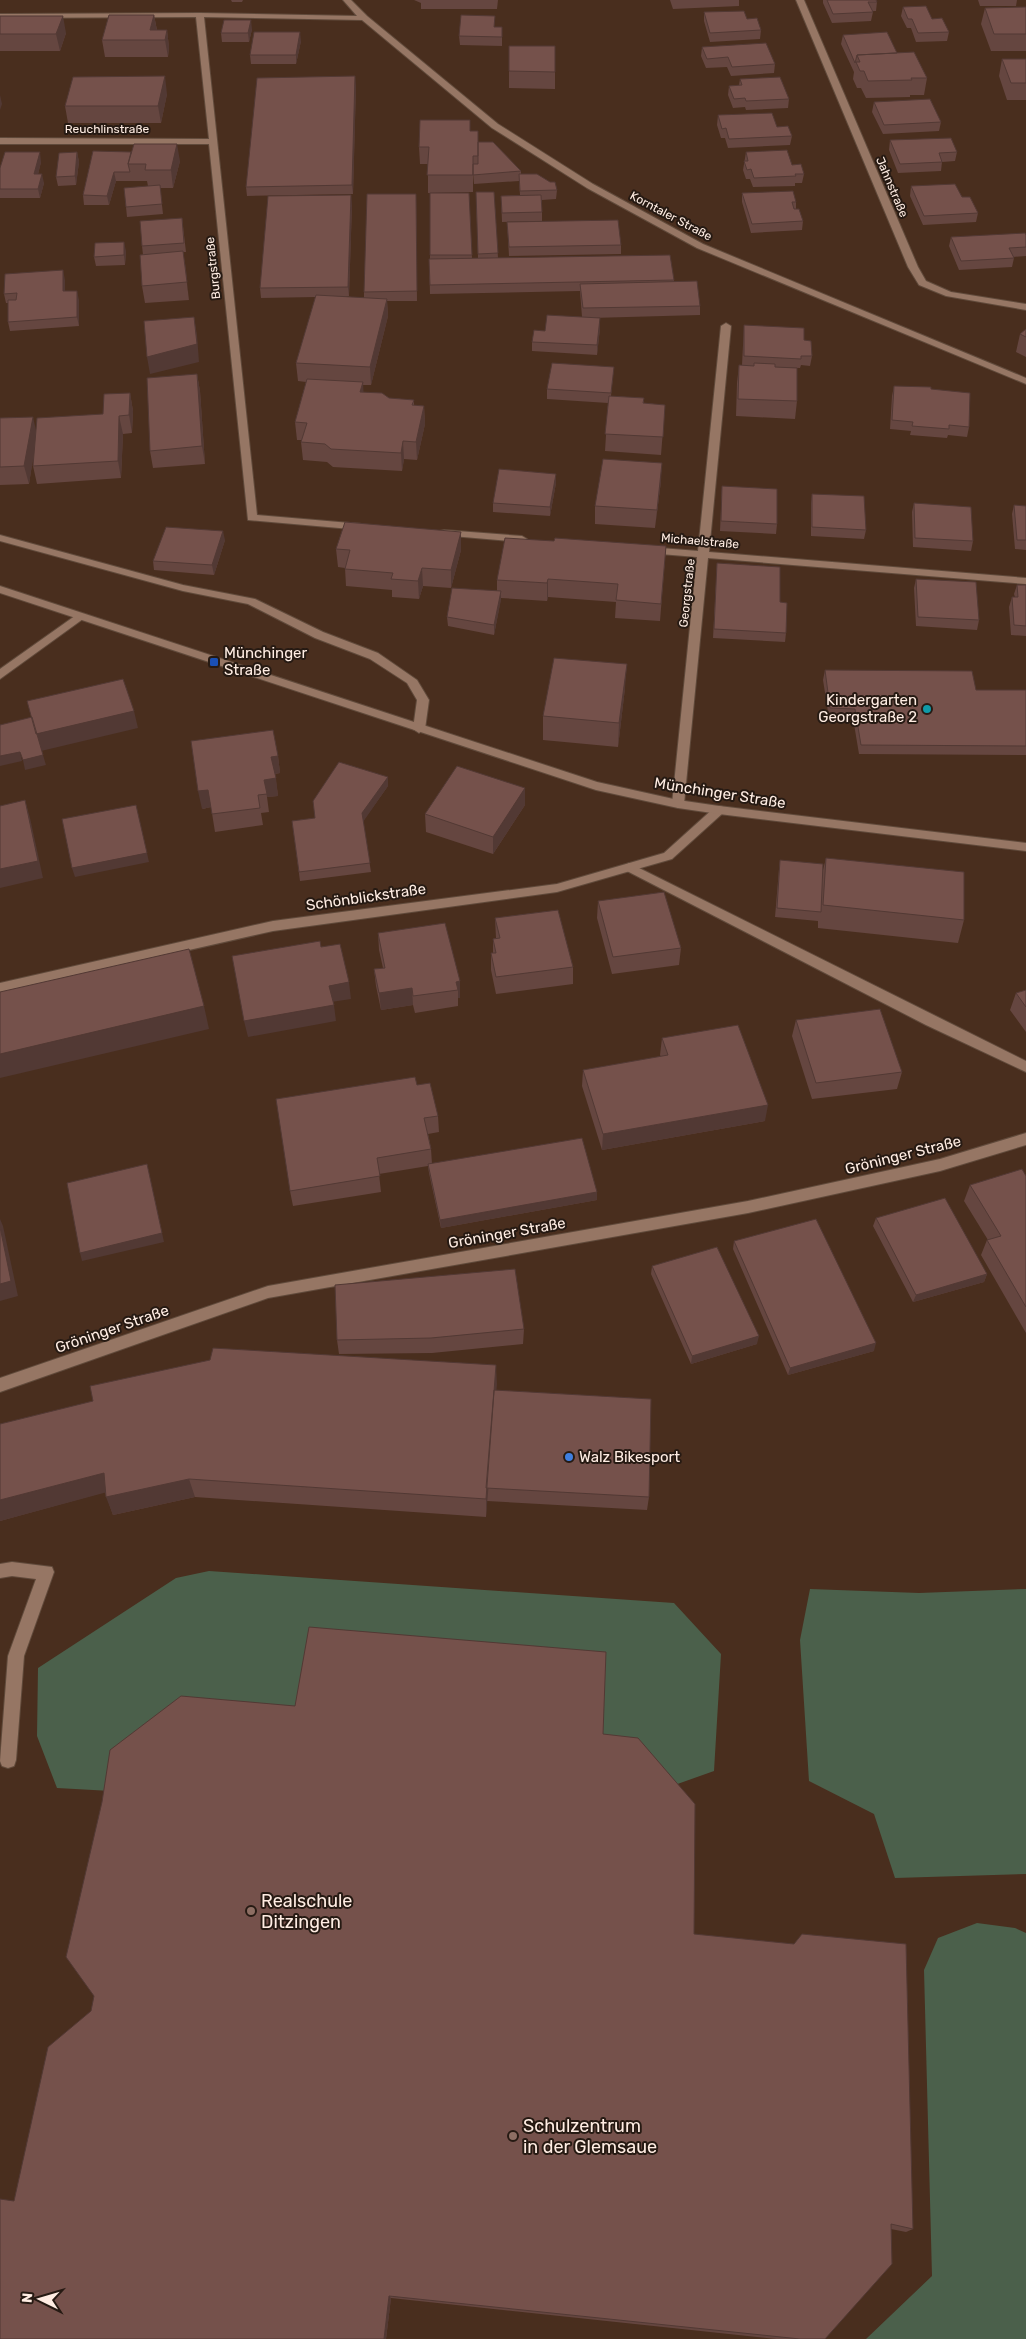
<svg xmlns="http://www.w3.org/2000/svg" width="1026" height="2339" font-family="Rubik,sans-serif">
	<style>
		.green { fill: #4b604b }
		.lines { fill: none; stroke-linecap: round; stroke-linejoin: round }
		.service-casing { stroke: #604a3b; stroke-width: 2 }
		.minor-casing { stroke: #604a3b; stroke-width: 2 }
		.secondary-casing { stroke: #604a3b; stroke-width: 2 }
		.service { fill: #967664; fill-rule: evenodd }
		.minor { fill: #967664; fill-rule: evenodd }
		.secondary { fill: #967664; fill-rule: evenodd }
		.wall { fill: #654640 }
		.shaded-wall { fill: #523934 }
		.building { fill: #75514b; stroke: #523934 }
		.transit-dot { fill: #1a4fb4; stroke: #261a13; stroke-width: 2 }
		.culture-dot { fill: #0f9aa8; stroke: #261a13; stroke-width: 2 }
		.shop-dot { fill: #3f7fe0; stroke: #261a13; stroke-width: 2 }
		.education-dot { fill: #8d6e63; stroke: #261a13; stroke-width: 2 }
		.labels { text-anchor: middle; stroke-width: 4; stroke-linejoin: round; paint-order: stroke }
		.far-street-label { font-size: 12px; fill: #ffede3; stroke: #261a13 }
		.poi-label { font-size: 15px; fill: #ffede3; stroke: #261a13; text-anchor: start }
		.street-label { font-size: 15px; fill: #ffede3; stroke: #261a13 }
		.near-poi-label { font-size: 18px; fill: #ffede3; stroke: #261a13; text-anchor: start }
	</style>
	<rect width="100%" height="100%" fill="#492e1e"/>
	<!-- green -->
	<path class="green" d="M209,1571L674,1603L721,1654L714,1771L669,1787L298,1717L111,1791L57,1788L37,1736L38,1668L176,1578Z
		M810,1589L919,1593L1026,1589V1874L895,1878L874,1814L809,1781L800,1640Z
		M977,1923L1015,1928L1026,1933V2339H866L932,2276L924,1970L938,1938Z"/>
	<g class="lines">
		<!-- service casing -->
		<g class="service-casing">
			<path id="service" d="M629,863L1026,1061V1072L926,1025L625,870L623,867Z
				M12,1562L52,1567L54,1572L24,1656L16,1760L14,1766L8,1768L2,1766L0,1761L8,1656L36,1579L12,1576L0,1578V1564Z"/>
		</g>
		<!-- minor casing -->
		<g class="minor-casing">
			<path id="minor" d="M343,0H351L367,16L498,124L593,184L703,244L1026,378V384L697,248L587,188L492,128L362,20L204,17L257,515L362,524L367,527L362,530L248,520L209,144H0V138L209,139L196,17L0,18V14L200,13L357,16Z
				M796,0H804L918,267L926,281L951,292L1026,304V310L946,296L919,285L908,267Z
				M726,323L731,326L709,552L1026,578V584L708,558L684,804L678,808L672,804L697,557L648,553L643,550L648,547L698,551L721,326Z
				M444,530L522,536L527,539L522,542L440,535V531Z
				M0,535L183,585L255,599L323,632L378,653L417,680L429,700L425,729L419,733L413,729L417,700L407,683L370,659L315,638L248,604L183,591L0,541Z
				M79,613L83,615V619L0,679V669Z
				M719,806L723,807L725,810L723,813L672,859L557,892L273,931L0,993V983L273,921L557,884L664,853L715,807Z
				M1026,1133V1145L940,1171L748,1213L268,1298L0,1392V1378L268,1286L748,1201L940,1159Z"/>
		</g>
		<!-- secondary casing -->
		<g class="secondary-casing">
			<path id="secondary" d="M0,586L597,782L678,800L719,806L1026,843V851L719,814L678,808L596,790L0,593Z"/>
		</g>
		<!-- service -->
		<use href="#service" class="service"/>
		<!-- minor -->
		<use href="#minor" class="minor"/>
		<!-- secondary -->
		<use href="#secondary" class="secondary"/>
	</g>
	<!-- wall -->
	<path class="wall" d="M231,0H243L242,2H232Z
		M414,0H498L497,9H421V3Z
		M670,0H739V6L673,9Z
		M823,0H876L877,2L876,11H872L873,12L871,21L832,23L823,3Z
		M978,0H1017L1016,6H980Z
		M903,7L932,19L949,32L947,41L916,42L911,28H907L901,16Z
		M1026,7V51H991L981,24L985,8Z
		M704,12L747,19L761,30L760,39L710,42L704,21Z
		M154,15L157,30H167L169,47L168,57H105L102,40Z
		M0,16L66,33L60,51H0Z
		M495,27H502V46L460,45L459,36Z
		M252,29L249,42H222L221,33Z
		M843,35L897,53L927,78L924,95H910V97L866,98L861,88H857L853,79L854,72L841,44Z
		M301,41L296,64H251L250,55Z
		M555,46V89L509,88V71Z
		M702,47L775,64L774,73L731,76L727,67L706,68L701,56Z
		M1002,59H1026V100H1007L999,76Z
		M740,79L789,99L788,108L746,110L745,107L733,108L728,95L729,86L739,85Z
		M356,85L353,194L247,196L246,187Z
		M167,94L161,123H68L65,106Z
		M874,102L941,122L939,131L883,134L872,112Z
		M718,115L777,127L792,136L790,145L728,148L725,138H721L717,125Z
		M470,131L478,143L521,171V174L557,190L556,199L542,200V221L502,222L501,196L520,195L519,181L474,184L473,173V192L428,193V164H420L419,147Z
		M890,140L957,152L955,161L942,162L941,171L898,173L889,150Z
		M93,151L180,161L173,188H160L163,214L127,217L126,207L148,186L147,181H116L109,205H84L83,195Z
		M77,152L79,162L76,185L58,186L56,177Z
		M746,152L792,165L804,174L802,183H795V186L753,187L750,179H746L743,170Z
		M41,162L38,174L44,183L40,198H0V168Z
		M911,186L962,197L978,213L976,222L923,225L910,196Z
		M476,192H494L498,258L674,280V282L700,306V315L591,318L600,328L597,355L532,351V342L545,331L582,317L580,291L430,294L429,259H430V193H469L472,258H478Z
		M742,193L796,202V209L803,221L802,230L751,233L742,202Z
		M416,194L417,301H387L388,316L371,385H363V392L389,398L414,400V405L424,406L425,424L417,460L404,459L402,471L333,467L327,462L303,460L301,442V440H297L295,422L306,382L298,381L296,363L316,297L261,298L260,288L352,204L349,296H339L364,298V292Z
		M182,218L186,252H183L189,300L145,303L142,286L143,255L142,246Z
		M507,222L621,245V254L509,256Z
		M1026,235V256L1013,257L1014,258L1012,267L959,270L949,246L951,237Z
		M126,251L125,265L96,266L94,257Z
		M65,280V291L79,300V326L10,331L8,322V303H6L4,294Z
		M744,325L804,340L812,356L810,366L801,365L800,368L775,367L797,401L795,419L736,416L737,383L739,365H742Z
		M1026,329V357L1016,352L1020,334Z
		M197,374L200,391L205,464L153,468L150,451Z
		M613,376L611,396L644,398V403L665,405L661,455L605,451L608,403L547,399V389Z
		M894,386L931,389L969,427L967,437L948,435L947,438L910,435L911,431L890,429L892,396Z
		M130,393L133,411L132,433L123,434L121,478L37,484L33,466L34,451L29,484L0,485V418L36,430L103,414Z
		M661,481L655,528L595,524V506Z
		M556,483L550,516L493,512V503Z
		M722,486L777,524L776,534L720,531Z
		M812,494L866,530L864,539L811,536V503Z
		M914,503L973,541L971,551L913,547L912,512Z
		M1014,505L1026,506V550L1015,549L1012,514Z
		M225,540L214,575L154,570L153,561Z
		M554,541L666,546L660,621L615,618L616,602L548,597L547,601L501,598L494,635L448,626L447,617L497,591V580Z
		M336,549L461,550L451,588L423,586L419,599L392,597V590L346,586L345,568L338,567Z
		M717,563L780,602L786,633L785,642L713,638Z
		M916,579L979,620L977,630L916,626L914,588Z
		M1017,585H1026V636L1011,635L1009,607L1012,597H1015L1014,594Z
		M825,670L976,690H1026V755L859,754L853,718H829L823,680Z
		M625,688L618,747L543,740V716Z
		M278,756L280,773L275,774L278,796L267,797L269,812L261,813L263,825L215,832L211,807L202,809Z
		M388,786L363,821L371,872L300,881L292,821L315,818Z
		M525,805L493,854L426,832L425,814Z
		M826,858L964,920L958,943L818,928V921L775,917L779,869L780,860L823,870Z
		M598,901L681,948L679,965L612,974L597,918Z
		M495,918L573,967V984L496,994L491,970V953H493V939L496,938Z
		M378,933L460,981V998H458V1006L415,1013L413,1005L381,1010L376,986L374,969L383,968L379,950Z
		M1026,990V1032L1010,1010L1016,993Z
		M796,1020L902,1072L897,1089L812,1099L792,1036Z
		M662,1038L765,1121L602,1150L582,1086L583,1070L661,1057L660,1055Z
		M417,1085L438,1116L439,1132L428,1134L431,1149L432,1164L597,1192V1200L441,1228L429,1173L428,1166L379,1174L381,1192L293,1206L290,1191Z
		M1026,1176V1333L981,1255L987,1240H988L964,1201L970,1185Z
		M876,1218L987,1274L984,1282L913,1302L873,1226Z
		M734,1241L874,1351L788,1375L733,1249Z
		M652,1266L757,1344L691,1364L651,1274Z
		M524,1329L523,1344L432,1353L339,1354L337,1340Z
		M496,1365V1390L649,1497L647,1510L487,1501L486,1517L195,1497L113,1515L105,1492L0,1521V1424Z
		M603,1734L694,1934L913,2229L906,2232L891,2229L825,2339H776L391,2298L386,2339H0L14,2201Z"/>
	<!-- shaded-wall -->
	<path class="shaded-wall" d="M154,15L157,31L150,30Z
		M63,16L66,33L60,51L56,34Z
		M251,20L252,29L249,42L248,33Z
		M167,30L169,47L168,57L165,40Z
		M300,32L301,41L296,64V55Z
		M165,76L167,94L161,123L158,106Z
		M355,76L356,85L353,194L352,185Z
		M0,95L2,104L0,110Z
		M177,144L180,161L173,188L171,170Z
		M40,152L41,162L36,183L34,174Z
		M77,152L79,162L76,185L75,176Z
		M114,172L116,181L109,205L107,196Z
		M42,174L44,183L40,198L38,189Z
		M351,195L352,204L349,296L348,287Z
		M124,242L126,251L125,265L124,255Z
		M183,251L186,269L189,300L187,282Z
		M63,270L65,280V301L63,291Z
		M77,291L79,300V326L77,317Z
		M387,299L388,316L371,385L370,367Z
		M194,317L197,335L199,362L150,374L147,357Z
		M600,318V328L597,355V345Z
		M197,374L200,391L205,464L202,446Z
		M363,382L364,400L360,392Z
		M130,393L133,411L132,433L129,415Z
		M424,406L425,424L417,460L416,442Z
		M119,416L123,434L121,478L118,461Z
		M33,417L37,435L29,484L24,466Z
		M403,441L404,459L402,471L401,453Z
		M662,463L661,481L655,528L657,510Z
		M556,474V483L550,516V507Z
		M223,531L225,540L214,575L212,565Z
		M461,532V550L451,588V570Z
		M422,568L423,586L419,599L418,581Z
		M548,579V597L547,601V583Z
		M501,591V600L494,635V625Z
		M627,664L625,688L618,747L619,723Z
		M134,711L138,728L41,751L36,734Z
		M20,752L22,761L0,766V756Z
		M43,755L46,765L25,770L23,760Z
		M278,756L280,773L274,774L271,757Z
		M388,777V786L363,822L362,813Z
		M276,778L278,796L267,797L264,780Z
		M525,788V805L493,854V837Z
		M208,790L211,807L202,809L198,791Z
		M25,800L30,818L43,878L0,888V869Z
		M147,853L149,862L75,877L72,868Z
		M460,981V998H458V990L456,982Z
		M349,982L351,999L331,1002L329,986Z
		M412,988L413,1005L381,1010L379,993Z
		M334,1005L336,1021L248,1037L244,1021Z
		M204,1006L209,1029L0,1078V1054Z
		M768,1105L765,1121L602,1150L603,1134Z
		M147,1164L164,1242L82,1261L80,1253Z
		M597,1192V1200L441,1228L440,1220Z
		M0,1219L3,1226L18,1296L0,1301Z
		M987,1274L984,1282L913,1302L916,1295Z
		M759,1336L757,1344L691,1364L692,1356Z
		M876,1343L874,1351L788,1375L790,1368Z
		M496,1365L497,1384L486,1517V1499Z
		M104,1473L111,1491L0,1521V1500Z
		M189,1479L195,1497L113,1515L106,1497Z
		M389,2296L391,2298L386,2339H384Z"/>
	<!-- building -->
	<path class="building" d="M827,0H876L877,2H868L873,12L833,14Z
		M926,6L932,19L942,18L949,32L918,33L912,19H908L903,7Z
		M1026,7V34H994L985,8Z
		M744,11L747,19L757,18L761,30L710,33L704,12Z
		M109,15H154L150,30H167L165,40H102Z
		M461,15L495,16L494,27H502V37L459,36Z
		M0,16H63L56,34H0Z
		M224,20H251L248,33H221Z
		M254,32H300L296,55H250Z
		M887,32L897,53L857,55L855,63L843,35Z
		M766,43L775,64L732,67L728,57L707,59L702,47Z
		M509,46H555V72L509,71Z
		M914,52L927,78H911L912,80L868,81L864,71H860L856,62H860L857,55Z
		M1002,59H1026V83H1011Z
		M165,76L158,106H65L73,77Z
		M355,76L352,185L246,187L257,78Z
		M780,77L789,99L746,101L745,98L734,99L729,86L742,85L740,79Z
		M930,99L941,122L884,125L874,102Z
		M772,113L777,127L788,126L792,136L729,139L726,128L722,129L718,115Z
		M420,120H470V131H478V156H473V175H427L429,147H419Z
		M951,138L957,152L939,153L942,162L900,164L890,140Z
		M478,142H493L521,171L473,175V164H478Z
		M134,144H177L171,170H145L146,164H128Z
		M787,150L792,165L801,164L804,174H795L796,176L754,178L751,169L747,170L744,161H748L746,152Z
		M93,151L131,152L128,164L130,172H114L107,196L83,195Z
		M5,152H40L34,174H42L38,189H0V168Z
		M77,152L75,176L56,177L59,153Z
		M519,174H537L550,182H555L557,190L520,191Z
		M955,184L962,197H970L978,213L924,216L911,186Z
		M160,185L162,204L126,207L124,188Z
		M793,191L796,202H792L794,209H799L803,221L752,224L742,193Z
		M476,192H494L498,253L478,254Z
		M430,193H469L472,255H430Z
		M367,194H416L417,291L364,292Z
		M351,195L348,287L260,288L268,196Z
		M541,195L542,212L502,213L501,196Z
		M182,218L184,243L142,246L140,221Z
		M618,220L621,245L509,247L507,222Z
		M1025,233L1026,235V247L1009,248L1014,258L961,261L951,237Z
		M124,242V255L94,257L95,243Z
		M183,251L187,282L142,286L140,255Z
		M670,255L674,280L430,285L429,259Z
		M63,270V291H77V317L8,322V300H16L17,293L4,294L5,274Z
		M697,281L700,306L583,308L580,284Z
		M316,295L387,299L370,367L296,363Z
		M547,315L600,318L597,345L532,342L534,330L545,331Z
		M194,317L197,344L147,357L144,321Z
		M744,325L804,328V340L811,341L812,356H801V359L744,356Z
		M1026,329V337L1020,334Z
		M552,363L614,367L611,393L547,389Z
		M754,363L775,364V367L797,368V401L738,399L739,365L754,366Z
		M197,374L202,446L150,451L147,378Z
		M307,379L363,382L360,392L382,393L389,398L414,400L412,405L424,406L416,442L403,441L401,453L331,449L325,444L301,442L307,423L295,422Z
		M894,386L931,387V389L970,393L969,427L949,425V429L912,426L913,422L892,420Z
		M130,393L129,415L119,416L118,461L33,466L37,418L103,414L104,394Z
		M609,396L644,398L643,403L665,405L663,437L605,434Z
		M33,417L24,466L0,467V418Z
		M603,459L662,463L657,510L595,506Z
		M499,469L556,474L550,507L493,503Z
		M722,486L777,489V524L721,521Z
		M812,494L864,496L866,530L812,527Z
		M914,503L971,507L973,541L915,538Z
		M1014,505L1026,506V540H1017Z
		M345,522L461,532L451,570L422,568L418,581L391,579L393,573L345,569L350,550L336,549Z
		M166,527L223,531L212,565L153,561Z
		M505,538L554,541L555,538L666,546L661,604L616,600L618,584L548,579L547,583L497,580Z
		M717,563L780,567V602L787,603L786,633L714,629Z
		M916,579L976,582L979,620L918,617Z
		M1017,585H1026V626L1014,625L1012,597H1018Z
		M452,588L501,591L494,625L447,617Z
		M554,658L627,664L619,723L543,716Z
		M825,670L972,671L976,690H1026V746L861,745L855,709L830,708Z
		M123,679L134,711L36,734L27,701Z
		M32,717L43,755L23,760L20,752L0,756V725Z
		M273,730L278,756L271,757L276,778L264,780L267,794L258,795L260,808L212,814L208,790L198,791L191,741Z
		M339,762L388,777L362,813L370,863L299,872L292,821L315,818L313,801Z
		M457,766L525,788L493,837L425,814Z
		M25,800L38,861L0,869V806Z
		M136,805L147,853L72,868L62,819Z
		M826,858L964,872V920L823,905Z
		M780,860L823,864L821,912L777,908Z
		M664,892L681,948L613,957L598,901Z
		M558,910L573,967L496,977L491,953H496L493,939L500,938L495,918Z
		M445,923L460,981L456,982L458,990L413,996L412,988L379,993L374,969L385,968L378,933Z
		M320,941L321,947L340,944L349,982L329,986L334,1005L244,1021L232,956Z
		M189,949L204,1006L0,1054V992Z
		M1026,990V1007L1016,993Z
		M880,1009L902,1072L816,1083L796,1020Z
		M738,1025L768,1105L603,1134L583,1070L668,1055L662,1038Z
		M415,1077L417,1085L430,1083L438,1116L424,1118L431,1149L377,1158L380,1176L290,1191L276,1099Z
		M582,1138L597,1192L440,1220L428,1164Z
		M147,1164L162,1233L80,1253L67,1183Z
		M1022,1169L1026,1176V1307L987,1240L1001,1236L970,1185Z
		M945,1198L987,1274L916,1295L876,1218Z
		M816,1219L876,1343L790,1368L734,1241Z
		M0,1227L11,1281L0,1284Z
		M717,1247L759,1336L692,1356L652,1266Z
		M515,1269L524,1329L431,1338L337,1340L335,1285Z
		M213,1348L496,1365L486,1499L189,1479L106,1497L104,1473L0,1500V1424L93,1401L90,1386L210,1360Z
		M494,1390L651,1399L649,1497L486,1488Z
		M309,1627L606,1652L603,1734L638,1738L695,1804L694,1934L794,1944L802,1934L906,1944L913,2229L891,2224L892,2264L825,2339H800L389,2296L384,2339H0V2199L14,2201L48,2047L91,2011L94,1996L66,1957L102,1802L110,1750L181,1696L295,1706Z"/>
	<!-- markers -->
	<rect class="transit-dot" x="209" y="657" width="10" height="10" rx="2.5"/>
	<circle class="culture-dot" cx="927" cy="709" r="5"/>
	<circle class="shop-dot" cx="569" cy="1457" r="5"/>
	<g class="education-dot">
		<circle cx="251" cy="1911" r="5"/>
		<circle cx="513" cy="2136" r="5"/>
	</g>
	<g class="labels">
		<!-- far-street labels -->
		<g class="far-street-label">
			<text x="107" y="133">Reuchlinstraße</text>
			<text transform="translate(892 187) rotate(67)" y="4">Jahnstraße</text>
			<text transform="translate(671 216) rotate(28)" y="4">Korntaler Straße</text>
			<text transform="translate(213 268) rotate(-96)" y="4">Burgstraße</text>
			<text transform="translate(700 541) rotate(5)" y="4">Michaelstraße</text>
			<text transform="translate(687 593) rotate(-84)" y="4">Georgstraße</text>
		</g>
		<!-- poi labels -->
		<g class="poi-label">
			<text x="224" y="658">Münchinger<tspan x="224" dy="17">Straße</tspan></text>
			<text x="917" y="705" text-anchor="end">Kindergarten<tspan x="917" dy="17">Georgstraße 2</tspan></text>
			<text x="579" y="1462">Walz Bikesport</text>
		</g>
		<!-- street labels -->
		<g class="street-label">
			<text transform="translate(720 793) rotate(9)" y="5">Münchinger Straße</text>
			<text transform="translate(366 897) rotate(-8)" y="5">Schönblickstraße</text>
			<text transform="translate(903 1155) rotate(-14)" y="5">Gröninger Straße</text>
			<text transform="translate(507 1233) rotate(-10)" y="5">Gröninger Straße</text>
			<text transform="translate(112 1329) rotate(-19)" y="5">Gröninger Straße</text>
		</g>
		<!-- near-poi labels -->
		<g class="near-poi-label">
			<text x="261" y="1907">Realschule<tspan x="261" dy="21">Ditzingen</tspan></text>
			<text x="523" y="2132">Schulzentrum<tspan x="523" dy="21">in der Glemsaue</tspan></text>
		</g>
	</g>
	<!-- north arrow -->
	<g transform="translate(40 2299) rotate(275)" stroke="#261a13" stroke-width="4" paint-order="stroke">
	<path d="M0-4L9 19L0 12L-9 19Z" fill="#ffede3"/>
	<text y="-8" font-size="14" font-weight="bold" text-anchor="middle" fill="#ffede3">N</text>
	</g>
</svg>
